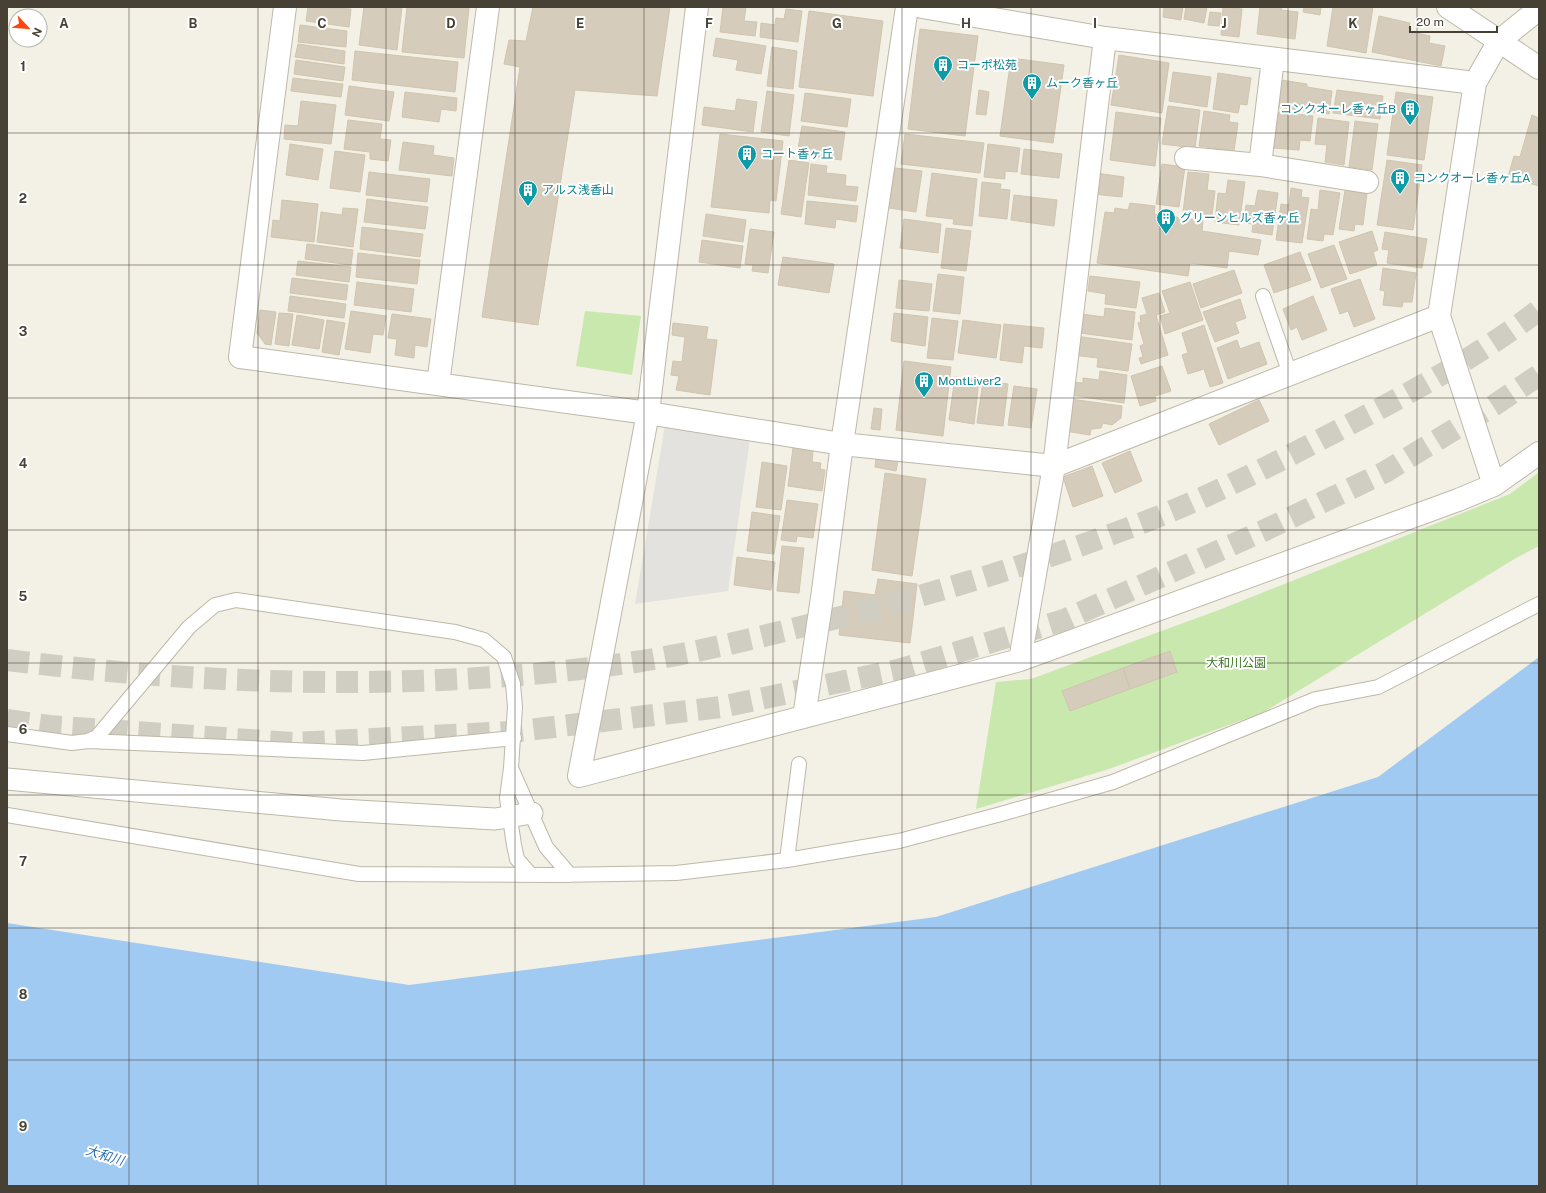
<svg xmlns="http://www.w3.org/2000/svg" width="1546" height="1193" font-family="'Public Sans','Noto Sans JP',sans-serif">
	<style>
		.green { fill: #c9e8ad }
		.parking { fill: #e4e2de }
		.water { fill: #a0caf1 }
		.building { fill: #d5ccbb; stroke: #d0c5ae }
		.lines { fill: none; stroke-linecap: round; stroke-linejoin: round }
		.motorway-tunnel { stroke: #d0cdc2; stroke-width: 22; stroke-dasharray: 22 11; stroke-linecap: butt }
		.service-casing { stroke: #beb8a8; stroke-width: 16 }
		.pedestrian-casing { stroke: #beb8a8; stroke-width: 23 }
		.minor-casing { stroke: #beb8a8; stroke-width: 24 }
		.tertiary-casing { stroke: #beb8a8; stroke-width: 24 }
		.service { stroke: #fff; stroke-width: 14 }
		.pedestrian { stroke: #fff; stroke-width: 21 }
		.minor { stroke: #fff; stroke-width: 22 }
		.tertiary { stroke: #fff; stroke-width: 22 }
		.grid { fill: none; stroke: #464035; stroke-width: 1; stroke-opacity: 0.55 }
		.labels { text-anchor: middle; stroke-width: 4; stroke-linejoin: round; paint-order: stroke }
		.culture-label { font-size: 12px; fill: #0d838f; stroke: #fff; text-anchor: start }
		.park-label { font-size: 12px; fill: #407827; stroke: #fff }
		.water-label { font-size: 13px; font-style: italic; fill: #2c70b3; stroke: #fff }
		.grid-label { font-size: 13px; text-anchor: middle; font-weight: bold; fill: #464035; stroke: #fff; stroke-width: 4; stroke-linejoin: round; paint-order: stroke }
	</style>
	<rect width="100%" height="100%" fill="#f3f0e5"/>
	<!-- green -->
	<path class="green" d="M585,311L641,316L632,375L576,366Z
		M1539,472V546L1516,558L1264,712L1109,769L976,809L996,682L1031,679L1224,608L1510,494Z"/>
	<!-- parking -->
	<path class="parking" d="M665,425L750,439L728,591L635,604Z"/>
	<!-- water -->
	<path class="water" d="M1539,657V1186H7V923L409,985L936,917L1378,777Z"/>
	<!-- building -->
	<path class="building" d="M308,7L351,9L349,27L306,21Z
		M364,7H402L397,50L359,45Z
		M407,7H469L464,58L402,52Z
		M533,7H670L657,96L575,90L538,325L482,317L520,67L504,64L509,40L526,41Z
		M723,7H746L744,21L757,22L755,36L720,32Z
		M1164,7H1183L1181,20L1163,17Z
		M1186,7H1207L1204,23L1184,19Z
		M1223,7L1242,9L1239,37L1221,35Z
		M1260,7H1282L1281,10L1298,12L1295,39L1257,34Z
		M1304,7H1321L1320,15L1303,12Z
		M1333,7H1373L1366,53L1327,46Z
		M786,9L802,11L798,42L760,37L761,23L775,25L776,18L784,19Z
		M809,11L883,21L873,96L799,87Z
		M1210,12L1221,13L1219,26L1208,25Z
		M1379,16L1410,23L1408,31L1430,36L1429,43L1445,46L1441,66L1372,52Z
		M300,25L347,31L346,47L298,42Z
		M920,29L978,36L965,136L908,129Z
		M716,38L766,46L761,74L736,70L738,60L713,56Z
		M298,44L345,51L344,64L295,57Z
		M772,47L797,51L793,89L767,86Z
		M355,51L458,62L455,92L352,80Z
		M1119,55L1169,63L1162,113L1111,105Z
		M1011,58L1064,65L1053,143L1000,136Z
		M296,60L345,67L343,81L294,74Z
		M1173,72L1211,77L1207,107L1169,101Z
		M1218,73L1251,78L1247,105L1240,104L1238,113L1213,109Z
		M293,78L343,84L341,97L291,91Z
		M1281,80L1307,84V87L1332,91L1329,114L1278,107Z
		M349,86L394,92L389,121L345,115Z
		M979,90L989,92L986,115L976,114Z
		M1337,90L1383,96L1380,119L1333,113Z
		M767,91L794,95L789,136L761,132Z
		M405,92L457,98L456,111L441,109L439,122L402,117Z
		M1396,92L1433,97L1424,160L1387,155Z
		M805,93L851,99L847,127L801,121Z
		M737,99L757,102L753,132L702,125L704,107L735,111Z
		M301,101L336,105L331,144L284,139L285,125L298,126Z
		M1168,106L1200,110L1195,148L1162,144Z
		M1204,111L1230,115L1229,122L1238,123L1234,151L1199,146Z
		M1116,112L1161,118L1155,166L1110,160Z
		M1279,112L1313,116L1310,141L1300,140L1299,150L1274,148Z
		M1532,115L1539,118V186L1508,177L1514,156L1520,157Z
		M1318,118L1349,122L1344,165L1325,162L1327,145L1315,144Z
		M348,120L382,124L380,139L391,140L388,161L370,159V152L344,149Z
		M1355,121L1378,124L1372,170L1349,167Z
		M802,126L845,132L841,160L797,154Z
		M720,134L783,141L776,201L770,200L769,213L711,207Z
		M905,134L984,143L980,173L901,164Z
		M403,142L434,146L433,155L454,158L452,176L399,170Z
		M290,144L323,149L318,180L286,175Z
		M988,144L1020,148L1017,172L1005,171V179L984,177Z
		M1024,149L1062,154L1059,178L1021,174Z
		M335,151L365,155L360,192L330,188Z
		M789,160L809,163L801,217L781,214Z
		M1387,160L1422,165L1413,230L1377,225Z
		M811,164L827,166L826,173L846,175L845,186L858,187L856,201L808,195Z
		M1162,164L1185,167L1179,207L1156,204Z
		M895,168L922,171L916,212L889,208Z
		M369,172L430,179L427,202L366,195Z
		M1188,172L1209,174L1207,190L1215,191L1212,215L1183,212Z
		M932,173L977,179L972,226L953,224L954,219L926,216Z
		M1096,173L1124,177L1122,197L1093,194Z
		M1228,180L1245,182L1239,225L1215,222L1218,193L1226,194Z
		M982,182L1001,184L1000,189L1010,190L1007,219L979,216Z
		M1291,188L1302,190L1301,197L1309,198L1302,243L1276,240L1281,204L1289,205Z
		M1258,190L1278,193L1272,235L1252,232L1253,224L1244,223L1246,205L1255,206Z
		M1320,190L1340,193L1333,235L1324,234L1323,241L1307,239L1311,209L1318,210Z
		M1345,190L1367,193L1363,225L1355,224L1354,231L1339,229Z
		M1014,195L1057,200L1054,226L1011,220Z
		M367,199L428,207L425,229L364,222Z
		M282,200L318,204L314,242L271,237L273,220L280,221Z
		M807,201L858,206L856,222L836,219L835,228L805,224Z
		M1130,203L1155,206L1154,214L1203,221L1202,231L1261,240L1258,255L1229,251L1227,268L1190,263L1188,276L1097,263L1105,212L1114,213L1115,208L1128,210Z
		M343,208L358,209L353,247L317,242L321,212L342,215Z
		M706,214L746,220L743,242L703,236Z
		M904,219L941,224L938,253L900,248Z
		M362,227L423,234L420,257L360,249Z
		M946,228L971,231L966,271L941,268Z
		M750,229L774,232L768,273L752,271L753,265L745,264Z
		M1372,231L1378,250L1373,252L1377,265L1350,274L1339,242Z
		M1385,232L1427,239L1422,268L1387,263L1389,250L1382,249Z
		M702,240L743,246L740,268L699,262Z
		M307,244L353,250L351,265L305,259Z
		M1334,245L1347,279L1321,288L1308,254Z
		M1300,252L1311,280L1274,293L1264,265Z
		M358,253L420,260L417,284L356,277Z
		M783,257L834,264L829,293L778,285Z
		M298,261L351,267L349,282L296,275Z
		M1383,268L1416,273L1412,302H1403L1402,307L1383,305L1385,291L1380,290Z
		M1234,270L1242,293L1201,308L1193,284Z
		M938,274L964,277L960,314L933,311Z
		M1090,276L1140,282L1136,308L1105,304L1106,294L1088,291Z
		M292,278L348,285L346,300L290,293Z
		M1360,279L1375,319L1354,327L1348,311L1340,314L1331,289Z
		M899,280L932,284L929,311L896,308Z
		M357,282L414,289L411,312L354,305Z
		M1190,282L1203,320L1165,334L1160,316L1170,313L1162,291Z
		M1159,293L1165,312L1156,315L1168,355L1141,364L1139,358L1143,357L1140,346L1144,344L1138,323L1141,322L1140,316L1147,314L1142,298Z
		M290,296L346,304L344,318L288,311Z
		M1313,296L1327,330L1302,340L1297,327L1291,330L1283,309Z
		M1240,299L1246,318L1235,322L1239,333L1215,342L1203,312Z
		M1105,308L1135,312L1132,340L1080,333L1082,314L1104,317Z
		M260,310L276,312L271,345L265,344L257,333Z
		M351,311L386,316L383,335L373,334L370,353L345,349Z
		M279,313L293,314L289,346L275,344Z
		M894,313L928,317L925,346L891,341Z
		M392,314L431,319L427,347L415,345L414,358L395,355L397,339L388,338Z
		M297,315L324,320L319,349L292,345Z
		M932,318L958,321L953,360L927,358Z
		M327,320L345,323L339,355L322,352Z
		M963,320L1001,325L996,358L958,353Z
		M673,323L708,327L706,339L717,340L710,395L676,390L679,376L671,375L673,361L682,362L685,337L672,335Z
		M1004,324L1044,328L1042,348L1024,346L1022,363L1000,360Z
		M1204,325L1223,383L1210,387L1204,369L1188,374L1182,355L1188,353L1182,333Z
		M1076,336L1132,344L1128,371L1097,367L1098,358L1073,355Z
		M1237,340L1240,349L1259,342L1267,364L1228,379L1217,348Z
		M904,361L951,367L943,436L896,430Z
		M1162,366L1171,391L1155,396L1156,401L1140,406L1131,376Z
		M1100,371L1127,375L1124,403L1070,395L1072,382L1083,383V378L1099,380Z
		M955,377L979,380L974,424L949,420Z
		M983,381L1008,384L1003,426L977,423Z
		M1014,386L1037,389L1031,428L1008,425Z
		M1070,399L1122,406L1121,418L1112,425L1103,423L1101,428L1091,429L1090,435L1065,431Z
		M1259,400L1269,421L1219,445L1209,424Z
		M874,408L882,409L880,430L871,429Z
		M793,448L813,451L812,462L821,463L820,469L825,470L822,491L788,486Z
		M1130,451L1142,481L1115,493L1102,463Z
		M876,459L898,461L896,471L875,467Z
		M762,462L787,466L781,510L756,507Z
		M1092,466L1103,496L1073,507L1063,477Z
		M885,473L926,479L912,576L872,570Z
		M787,500L818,504L813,538L797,536L796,542L781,540Z
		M752,512L780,516L774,554L747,551Z
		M782,546L804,548L799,593L777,591Z
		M737,557L775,562L771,590L734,585Z
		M878,579L917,584L910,643L839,635L844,591L875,595Z
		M1170,651L1177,672L1130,689L1123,668Z
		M1123,668L1130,689L1070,711L1062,691Z"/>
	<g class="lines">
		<!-- motorway-tunnel -->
		<path class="motorway-tunnel" d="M7,660C215,686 428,692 635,662C702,652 768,635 833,619C932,594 1030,565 1126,529C1189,506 1250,476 1310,445C1387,405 1470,363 1539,310
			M7,720L49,726L293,743L511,732L721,707L898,670L1064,620L1263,531L1385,472L1493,406L1539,375"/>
		<!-- service casing -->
		<g class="service-casing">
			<path id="service" d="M1263,296L1290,374
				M7,734L72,743L88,741L97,737L189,627L215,605L236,600L455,632L484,640L504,657L513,684L515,707L511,768L546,847L570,875
				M88,741L363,753L514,738
				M511,768L507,798L514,845L517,859L531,875
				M7,815L359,874L555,875L676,873L787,860L899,841L1001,814L1113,782L1316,699L1378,687L1539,604
				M787,860L799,764"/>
		</g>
		<!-- pedestrian casing -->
		<g class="pedestrian-casing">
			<path id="pedestrian" d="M7,779L341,810L495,819L532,813"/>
		</g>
		<!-- minor casing -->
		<g class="minor-casing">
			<path id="minor" d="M285,7L240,357L648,413L842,444L1054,466L1439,316L1475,83L1499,41L1539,9
				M697,7L648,413L579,776L1020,660L1458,500L1494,485L1539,453
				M922,7L1105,38L1475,83
				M1499,41L1539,68
				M1186,158L1260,165L1367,182
				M1260,165L1273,59
				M1439,316L1494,485
				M438,384L488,7
				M1020,660L1054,466L1105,38
				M804,717L822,598L842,444L907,7"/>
		</g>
		<!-- tertiary casing -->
		<g class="tertiary-casing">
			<path id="tertiary" d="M1448,7L1499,41"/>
		</g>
		<!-- service -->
		<use href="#service" class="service"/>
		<!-- pedestrian -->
		<use href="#pedestrian" class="pedestrian"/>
		<!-- minor -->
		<use href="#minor" class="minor"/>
		<!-- tertiary -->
		<use href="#tertiary" class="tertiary"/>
	</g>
	<!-- grid -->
	<path class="grid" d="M129,7V1186M258,7V1186M386,7V1186M515,7V1186M644,7V1186M773,7V1186M902,7V1186M1031,7V1186M1160,7V1186M1288,7V1186M1417,7V1186M7,133H1539M7,265H1539M7,398H1539M7,530H1539M7,663H1539M7,795H1539M7,928H1539M7,1060H1539"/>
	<!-- icons -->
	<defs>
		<g id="building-pin" transform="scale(1)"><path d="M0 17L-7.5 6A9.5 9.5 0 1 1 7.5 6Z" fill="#0f9aa8" stroke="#fff"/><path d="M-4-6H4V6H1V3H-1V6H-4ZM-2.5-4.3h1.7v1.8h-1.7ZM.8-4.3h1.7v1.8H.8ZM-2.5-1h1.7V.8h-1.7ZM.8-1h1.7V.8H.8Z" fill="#fff"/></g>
	</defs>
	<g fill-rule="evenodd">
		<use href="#building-pin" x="943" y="65"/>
		<use href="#building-pin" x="1032" y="83"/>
		<use href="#building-pin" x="1410" y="109"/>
		<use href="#building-pin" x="747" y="154"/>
		<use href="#building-pin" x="1400" y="178"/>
		<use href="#building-pin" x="528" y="190"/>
		<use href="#building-pin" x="1166" y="218"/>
		<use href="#building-pin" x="924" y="381"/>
	</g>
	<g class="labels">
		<!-- culture labels -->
		<g class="culture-label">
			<text x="957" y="69">コーポ松苑</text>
			<text x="1046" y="87">ムーク香ヶ丘</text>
			<text x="1396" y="113" text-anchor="end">コンクオーレ香ヶ丘B</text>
			<text x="761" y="158">コート香ヶ丘</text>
			<text x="1414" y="182">コンクオーレ香ヶ丘A</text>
			<text x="542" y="194">アルス浅香山</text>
			<text x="1180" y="222">グリーンヒルズ香ヶ丘</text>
			<text x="938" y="385">MontLiver2</text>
		</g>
		<!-- park labels -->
		<g class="park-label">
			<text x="1236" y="667">大和川公園</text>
		</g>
		<!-- water labels -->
		<g class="water-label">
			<text transform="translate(105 1155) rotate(17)" y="5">大和川</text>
		</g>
	</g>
	<g class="grid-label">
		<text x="64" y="28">A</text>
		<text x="193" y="28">B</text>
		<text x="322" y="28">C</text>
		<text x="451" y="28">D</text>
		<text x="580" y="28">E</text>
		<text x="709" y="28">F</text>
		<text x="837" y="28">G</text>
		<text x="966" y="28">H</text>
		<text x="1095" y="28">I</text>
		<text x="1224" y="28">J</text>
		<text x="1353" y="28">K</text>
		<text x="23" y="71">1</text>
		<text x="23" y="203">2</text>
		<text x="23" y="336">3</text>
		<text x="23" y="468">4</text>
		<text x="23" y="601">5</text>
		<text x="23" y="734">6</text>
		<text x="23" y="866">7</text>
		<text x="23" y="999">8</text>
		<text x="23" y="1131">9</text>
	</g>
	<!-- border -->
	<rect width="1546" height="1193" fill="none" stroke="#464035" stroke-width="16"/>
	<!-- north arrow -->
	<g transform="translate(28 28) rotate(116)"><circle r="19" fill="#ffffff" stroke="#b5b3ae"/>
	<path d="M0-3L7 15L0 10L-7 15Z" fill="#fd4712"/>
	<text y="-6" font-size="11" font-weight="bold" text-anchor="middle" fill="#464035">N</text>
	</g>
	<!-- scale -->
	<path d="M1410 26v6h87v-6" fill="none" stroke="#464035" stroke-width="2"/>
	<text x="1416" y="26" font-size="12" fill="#464035" stroke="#ffffff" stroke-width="3" paint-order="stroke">20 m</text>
</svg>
